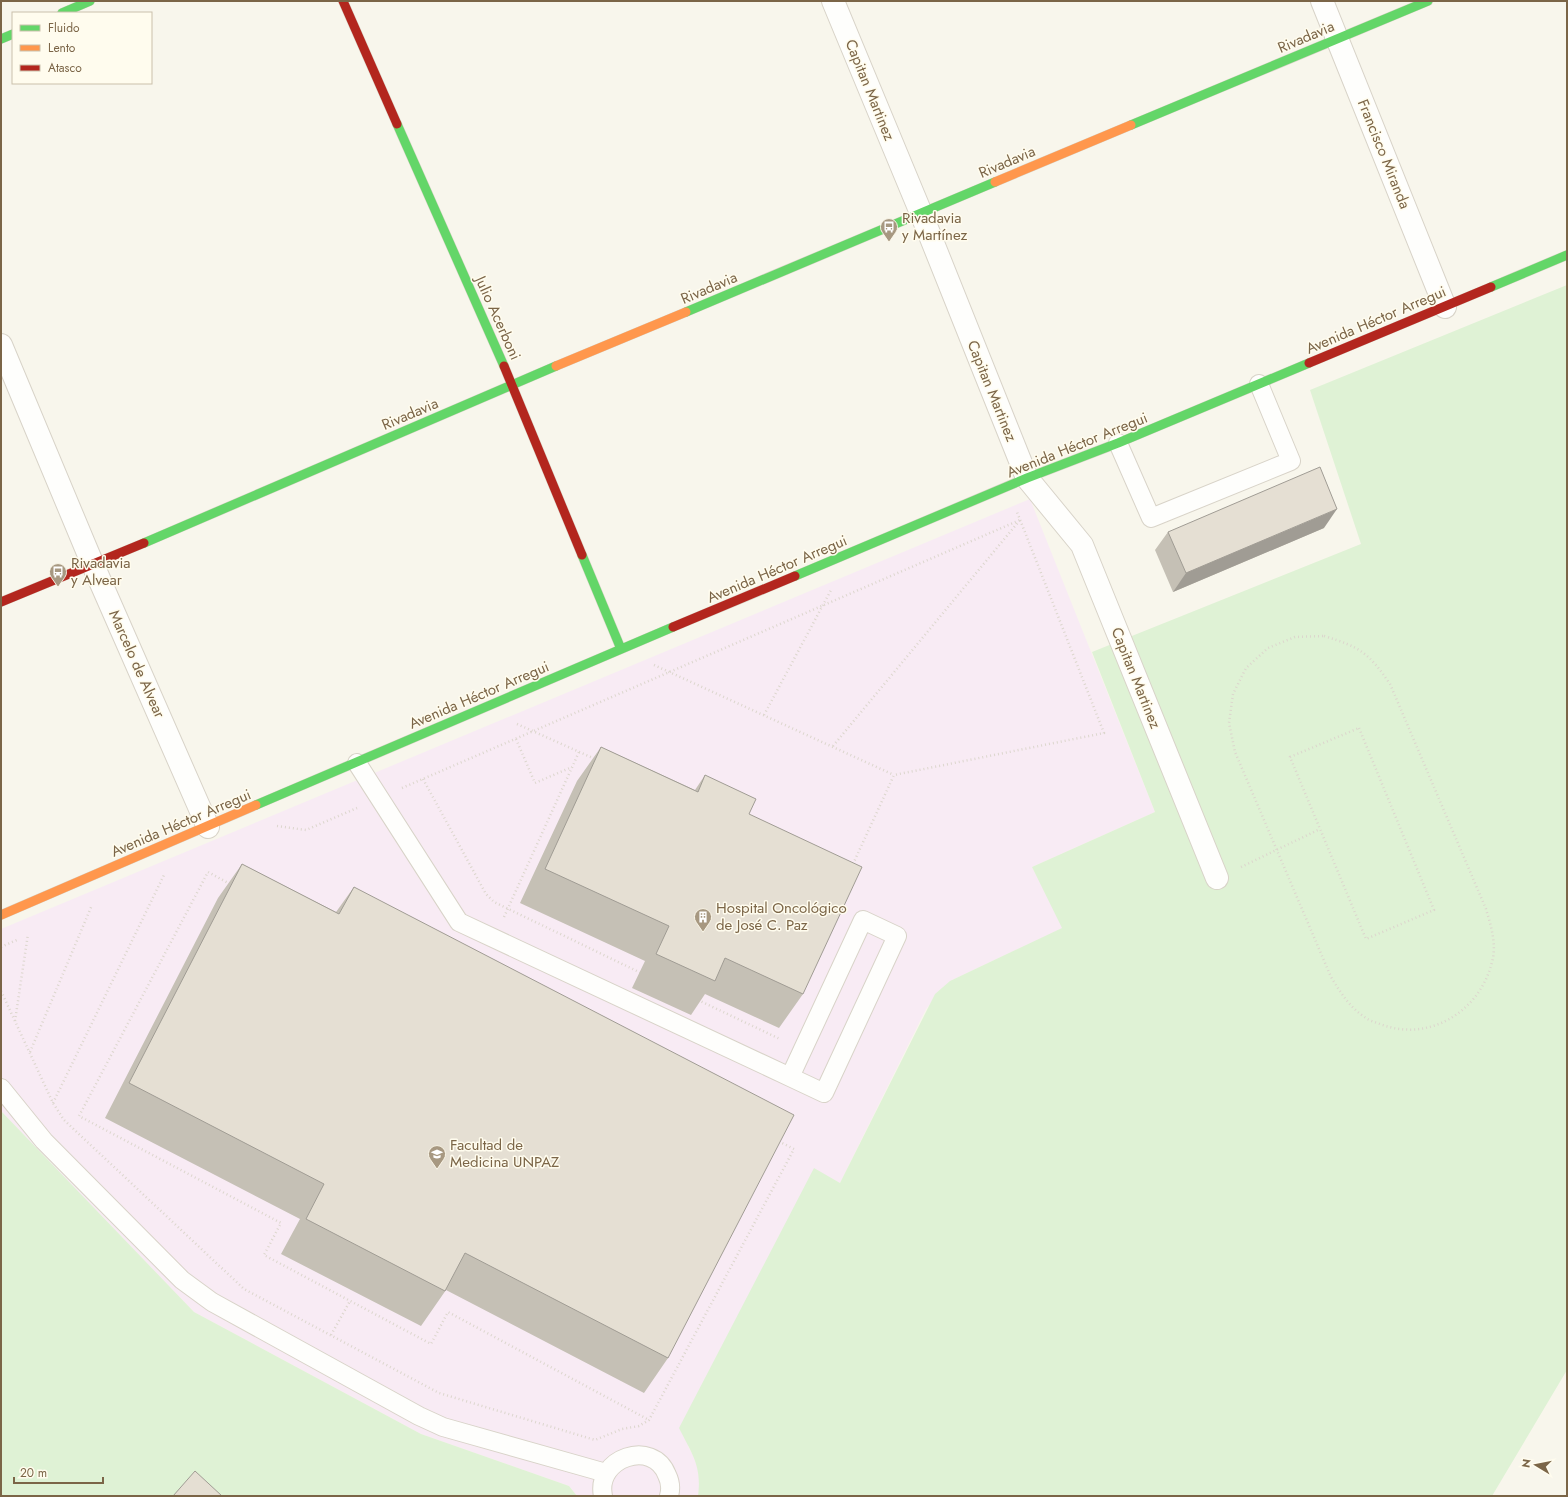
<svg xmlns="http://www.w3.org/2000/svg" width="1568" height="1497" font-family="Jost,sans-serif">
	<style>
		.education { fill: #f8ebf4 }
		.green { fill: #dff2d5 }
		.lines { fill: none; stroke-linecap: round; stroke-linejoin: round }
		.lane-casing { stroke: #d8d3c8; stroke-width: 20 }
		.street-casing { stroke: #d8d3c8; stroke-width: 24 }
		.fast-casing { stroke: #d8d3c7; stroke-width: 10 }
		.slow-casing { stroke: #d8d3c7; stroke-width: 10 }
		.jam-casing { stroke: #d8d3c7; stroke-width: 10 }
		.path { stroke: #dcd6cd; stroke-width: 2.5; stroke-dasharray: 1 3; stroke-linecap: butt }
		.lane { stroke: #fefefc; stroke-width: 18 }
		.street { stroke: #fefefc; stroke-width: 22 }
		.fast { stroke: #63d668; stroke-width: 9 }
		.slow { stroke: #ff974d; stroke-width: 9 }
		.jam { stroke: #b3261e; stroke-width: 9 }
		.wall { fill: #c5c0b5 }
		.shaded-wall { fill: #a09c94 }
		.building { fill: #e5dfd3; stroke: #a09c94 }
		.labels { text-anchor: middle; stroke-width: 3; stroke-linejoin: round; paint-order: stroke }
		.street-label { font-size: 15px; fill: #7b6547; stroke: #fffcee }
		.poi-label { font-size: 15px; fill: #7b6547; stroke: #fffcee; text-anchor: start }
	</style>
	<rect width="100%" height="100%" fill="#f8f6ec"/>
	<!-- education -->
	<path class="education" d="M1030,499L1155,812L1032,867L1063,928L950,981L926,1009L840,1183L814,1169L688,1446L697,1463L700,1481L698,1496H577L569,1486L421,1434L194,1312L1,1111V929Z"/>
	<!-- green -->
	<path class="green" d="M1567,285V1370L1492,1496H698C702,1466 692,1454 679,1428L814,1168L840,1183L935,994L950,981L1062,928L1032,867L1155,812L1092,652L1361,544L1310,390Z
		M1,1111L194,1312L421,1434L569,1486L577,1496H1Z"/>
	<g class="lines">
		<!-- lane casing -->
		<g class="lane-casing">
			<path id="lane" d="M1118,443L1151,518L1291,461L1259,384
				M357,763L459,922L790,1077L824,1093L897,936L863,920L790,1077
				M1,1088L44,1141L182,1280L212,1302L419,1416L443,1427L606,1473
				M603,1496C595,1458 653,1438 667,1475C670,1481 671,1489 669,1496"/>
		</g>
		<!-- street casing -->
		<g class="street-casing">
			<path id="street" d="M833,1L921,213L1027,478L1082,545L1217,878
				M1322,1L1445,307
				M1,345L93,565L208,827"/>
		</g>
		<!-- fast casing -->
		<g class="fast-casing">
			<path id="fast" d="M62,13L90,1
				M1,39L13,34
				M397,124L504,366
				M1131,125L1428,1
				M1491,287L1567,255
				M686,312L995,182
				M144,543L556,366
				M582,555L621,649
				M795,576L1027,478L1118,443L1309,363
				M256,805L673,627"/>
		</g>
		<!-- slow casing -->
		<g class="slow-casing">
			<path id="slow" d="M995,182L1131,125
				M556,366L686,312
				M1,915L256,805"/>
		</g>
		<!-- jam casing -->
		<g class="jam-casing">
			<path id="jam" d="M343,1L397,124
				M1309,363L1491,287
				M504,366L582,555
				M1,602L144,543
				M673,627L795,576"/>
		</g>
		<!-- path -->
		<path class="path" d="M1324,636C1360,647 1369,653 1390,684L1486,909C1491,926 1497,945 1492,962C1480,1012 1428,1043 1380,1024C1375,1022 1370,1021 1366,1018C1349,1007 1341,993 1331,977L1235,752L1229,723L1233,694L1246,668L1268,648L1295,637Z
			M654,665L894,775
			M764,715L831,590
			M517,724L595,759
			M1359,728L1434,910L1366,939L1290,757Z
			M516,739L535,783L572,767
			M833,746L1020,520
			M423,779L486,894L494,902L641,973
			M402,788L1020,520
			M277,826L306,830L357,808
			M853,864L894,775L1104,733L1017,512
			M1241,867L1320,829
			M230,884L208,872L79,1116L281,1223L264,1255L431,1344L448,1312L649,1420
			M504,917L579,752
			M1,947L19,939
			M1,991L53,1103L64,1120L244,1289L439,1393L595,1440L622,1429L639,1426L649,1420L794,1149L778,1141
			M698,1000L780,1039
			M15,1021L28,934
			M30,1052L92,905
			M53,1103L164,875
			M331,1335L350,1301"/>
		<!-- lane -->
		<use href="#lane" class="lane"/>
		<!-- street -->
		<use href="#street" class="street"/>
		<!-- fast -->
		<use href="#fast" class="fast"/>
		<!-- slow -->
		<use href="#slow" class="slow"/>
		<!-- jam -->
		<use href="#jam" class="jam"/>
	</g>
	<!-- wall -->
	<path class="wall" d="M1324,528L1173,592L1155,550L1168,532Z
		M601,747L695,790L705,775L749,814L803,994L779,1028L705,994L691,1015L632,988L645,961L520,903L577,781Z
		M242,864L336,912L354,887L668,1358L644,1393L446,1290L421,1326L281,1254L300,1219L105,1118L218,898Z"/>
	<!-- shaded-wall -->
	<path class="shaded-wall" d="M1337,509L1324,528L1173,592L1186,573Z"/>
	<!-- building -->
	<path class="building" d="M1320,467L1337,509L1186,573L1168,532Z
		M601,747L698,792L705,775L756,799L749,814L862,867L803,994L725,958L715,981L656,954L669,926L545,869Z
		M242,864L339,914L354,887L794,1115L668,1358L465,1253L445,1291L306,1219L324,1184L129,1083Z
		M195,1471L222,1496H173Z"/>
	<!-- icons -->
	<defs>
		<g id="bus-pin" transform="scale(0.9)"><path d="M0 17L-7.5 6A9.5 9.5 0 1 1 7.5 6Z" fill="#a79881" stroke="#fffcee"/><path d="M-5-6H5V4H4V6H2V4H-2V6H-4V4H-5ZM-3.5-4V0h7V-4ZM-3.5 1.2v1.5H-2V1.2ZM2 1.2v1.5H3.5V1.2Z" fill="#fff"/></g>
		<g id="building-pin" transform="scale(0.9)"><path d="M0 17L-7.5 6A9.5 9.5 0 1 1 7.5 6Z" fill="#a79881" stroke="#fffcee"/><path d="M-4-6H4V6H1V3H-1V6H-4ZM-2.5-4.3h1.7v1.8h-1.7ZM.8-4.3h1.7v1.8H.8ZM-2.5-1h1.7V.8h-1.7ZM.8-1h1.7V.8H.8Z" fill="#fff"/></g>
		<g id="university-pin" transform="scale(0.9)"><path d="M0 17L-7.5 6A9.5 9.5 0 1 1 7.5 6Z" fill="#a79881" stroke="#fffcee"/><path d="M0-5L7-2L0 1L-7-2ZM-4 1L0 2.5L4 1V4Q0 6-4 4Z" fill="#fff"/></g>
	</defs>
	<g fill-rule="evenodd">
		<use href="#bus-pin" x="889" y="227"/>
		<use href="#bus-pin" x="58" y="572"/>
		<use href="#building-pin" x="703" y="917"/>
		<use href="#university-pin" x="437" y="1154"/>
	</g>
	<g class="labels">
		<!-- street labels -->
		<g class="street-label">
			<text transform="translate(1306 37) rotate(-23)" y="5">Rivadavia</text>
			<text transform="translate(870 90) rotate(68)" y="5">Capitan Martinez</text>
			<text transform="translate(1384 154) rotate(68)" y="5">Francisco Miranda</text>
			<text transform="translate(1007 162) rotate(-23)" y="5">Rivadavia</text>
			<text transform="translate(709 288) rotate(-23)" y="5">Rivadavia</text>
			<text transform="translate(498 318) rotate(66)" y="5">Julio Acerboni</text>
			<text transform="translate(1376 320) rotate(-23)" y="5">Avenida Héctor Arregui</text>
			<text transform="translate(992 391) rotate(68)" y="5">Capitan Martinez</text>
			<text transform="translate(410 414) rotate(-23)" y="5">Rivadavia</text>
			<text transform="translate(1077 445) rotate(-22)" y="5">Avenida Héctor Arregui</text>
			<text transform="translate(777 569) rotate(-23)" y="5">Avenida Héctor Arregui</text>
			<text transform="translate(137 664) rotate(66)" y="5">Marcelo de Alvear</text>
			<text transform="translate(1136 678) rotate(68)" y="5">Capitan Martinez</text>
			<text transform="translate(479 695) rotate(-23)" y="5">Avenida Héctor Arregui</text>
			<text transform="translate(181 823) rotate(-23)" y="5">Avenida Héctor Arregui</text>
		</g>
		<!-- poi labels -->
		<g class="poi-label">
			<text x="902" y="223">Rivadavia<tspan x="902" dy="17">y Martínez</tspan></text>
			<text x="71" y="568">Rivadavia<tspan x="71" dy="17">y Alvear</tspan></text>
			<text x="716" y="913">Hospital Oncológico<tspan x="716" dy="17">de José C. Paz</tspan></text>
			<text x="450" y="1150">Facultad de<tspan x="450" dy="17">Medicina UNPAZ</tspan></text>
		</g>
	</g>
	<!-- border -->
	<rect width="1568" height="1497" fill="none" stroke="#7b6547" stroke-width="4"/>
	<!-- legend -->
	<rect x="12" y="12" width="140" height="72" fill="#fffcee" stroke="#cac0ab"/>
	<rect x="20" y="25" width="20" height="6" fill="#63d668" stroke="#cac0ab"/>
	<text x="48" y="32" font-size="12" fill="#7b6547">Fluido</text>
	<rect x="20" y="45" width="20" height="6" fill="#ff974d" stroke="#cac0ab"/>
	<text x="48" y="52" font-size="12" fill="#7b6547">Lento</text>
	<rect x="20" y="65" width="20" height="6" fill="#b3261e" stroke="#cac0ab"/>
	<text x="48" y="72" font-size="12" fill="#7b6547">Atasco</text>
	<!-- north arrow -->
	<g transform="translate(1536 1465) rotate(280)" stroke="#fffcee" stroke-width="3" paint-order="stroke">
	<path d="M0-3L7 15L0 10L-7 15Z" fill="#7b6547"/>
	<text y="-6" font-size="11" font-weight="bold" text-anchor="middle" fill="#7b6547">N</text>
	</g>
	<!-- scale -->
	<path d="M14 1477v6h89v-6" fill="none" stroke="#7b6547" stroke-width="2"/>
	<text x="20" y="1477" font-size="12" fill="#7b6547" stroke="#fffcee" stroke-width="3" paint-order="stroke">20 m</text>
</svg>
